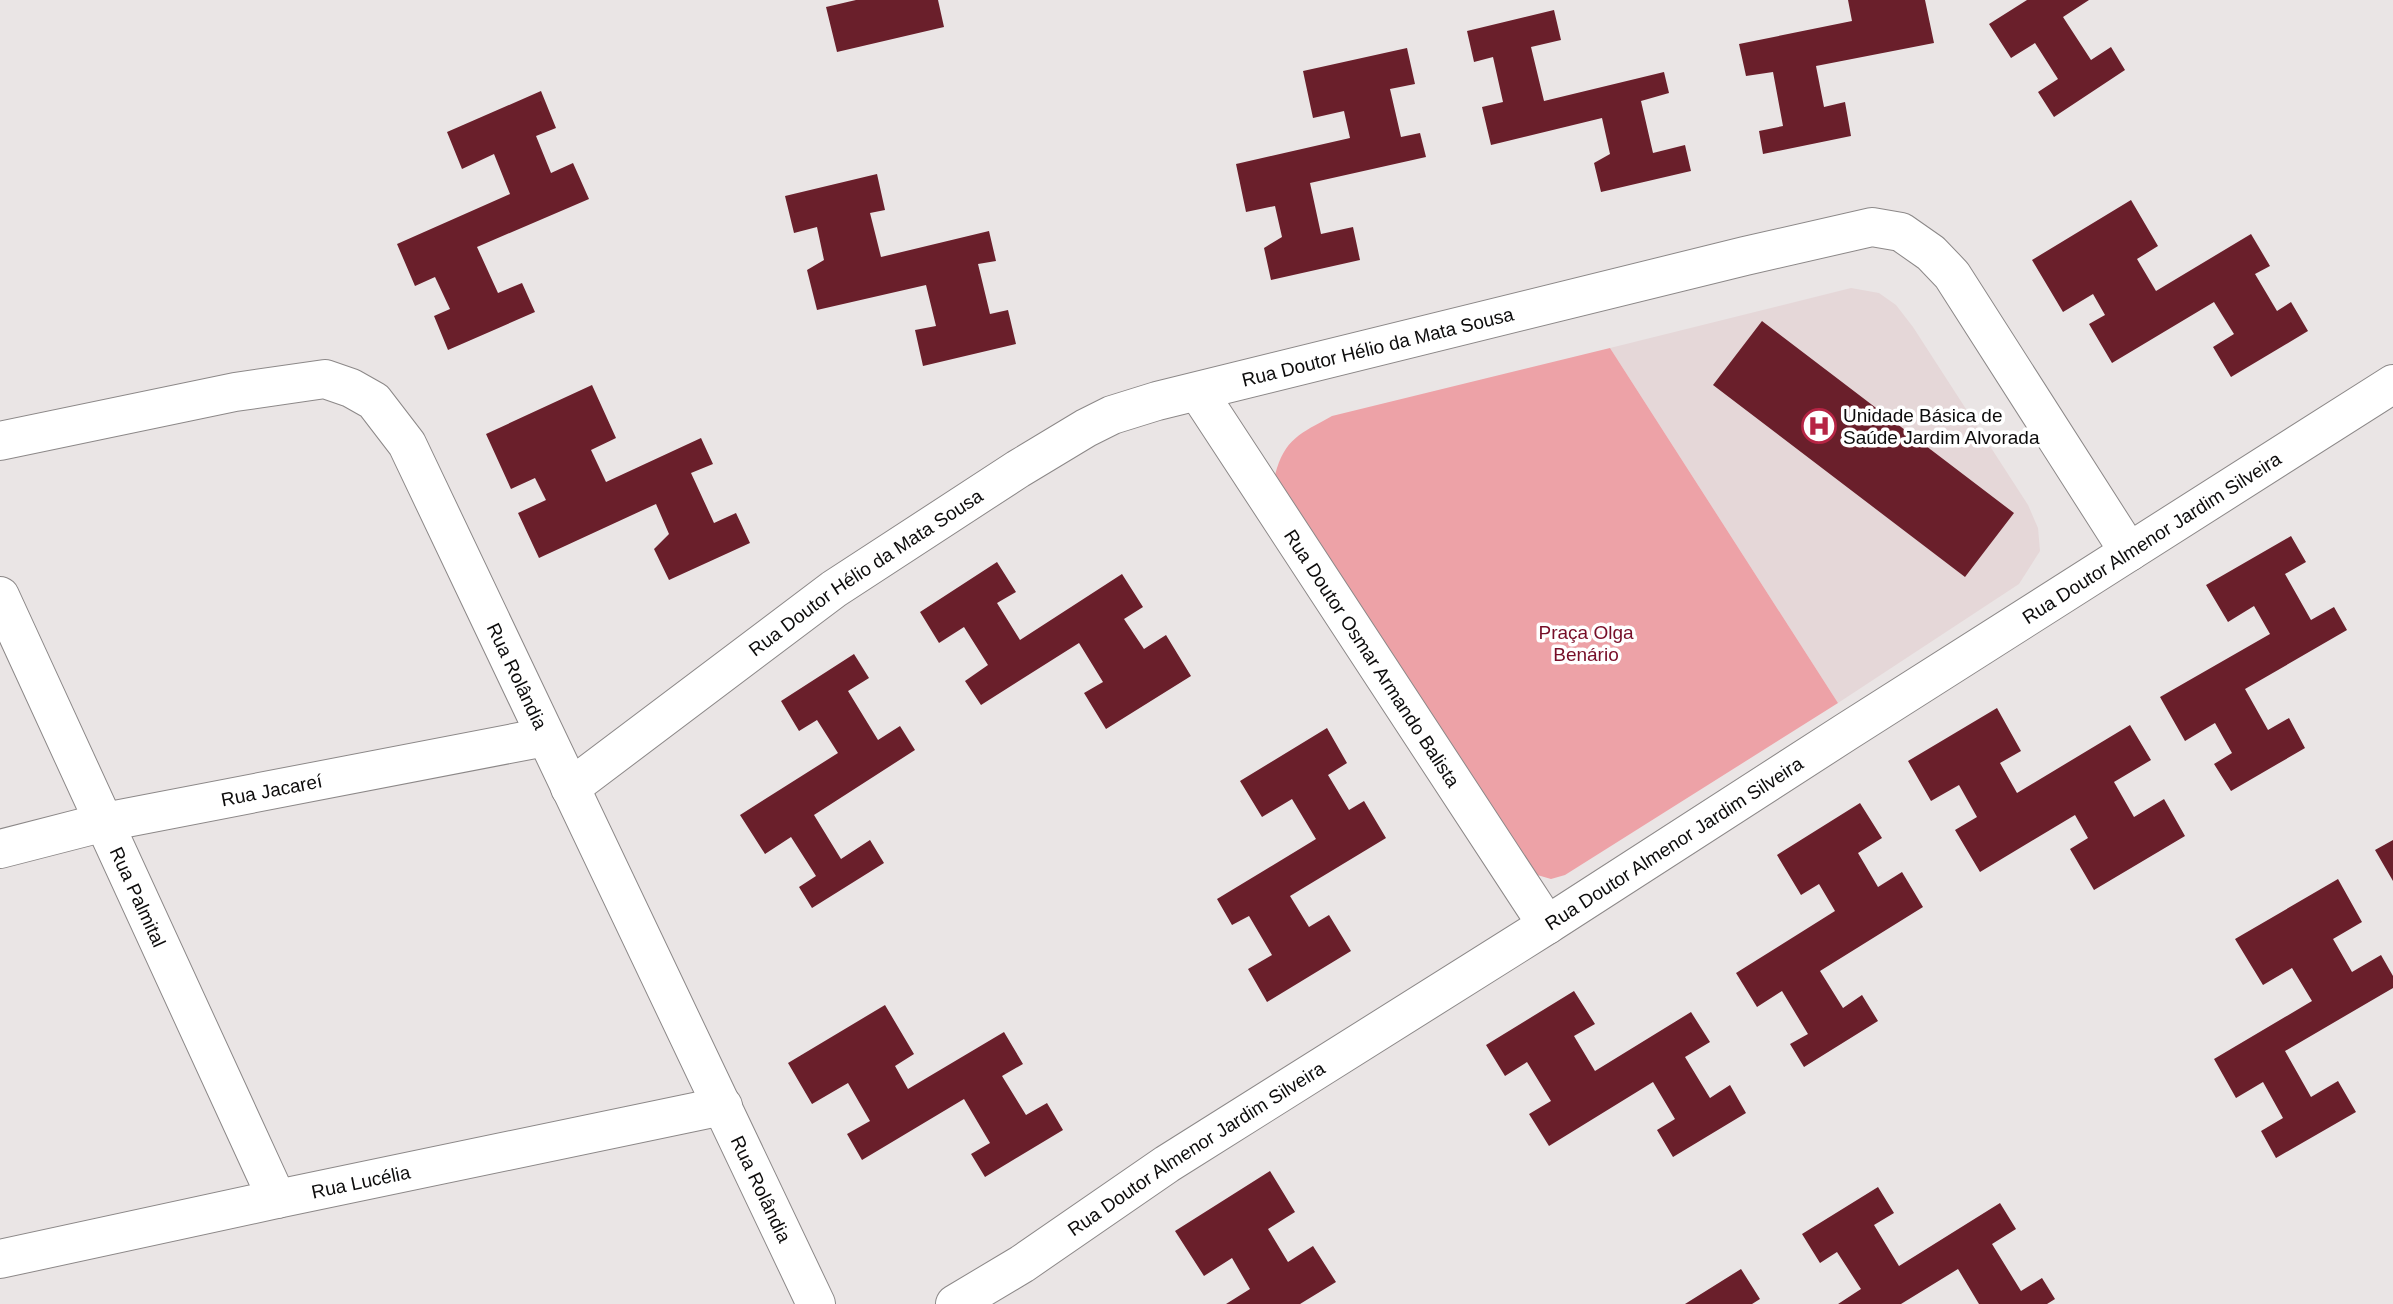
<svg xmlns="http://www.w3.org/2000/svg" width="2393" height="1304" font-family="Arial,sans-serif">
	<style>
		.built { fill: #e5d7d8 }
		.green { fill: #eda2a7 }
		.building { fill: #6a1f2b }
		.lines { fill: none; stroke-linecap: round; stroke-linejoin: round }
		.minor-casing { stroke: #8c8888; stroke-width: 40 }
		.minor { stroke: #fff; stroke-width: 38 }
		.labels { text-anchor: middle; stroke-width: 7; stroke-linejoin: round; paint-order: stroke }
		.street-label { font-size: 19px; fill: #0d0c0c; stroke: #fff }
		.poi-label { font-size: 19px; fill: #0d0c0c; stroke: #fff; text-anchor: start }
		.park-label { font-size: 19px; fill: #770e28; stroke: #fff }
	</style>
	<rect width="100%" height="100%" fill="#eae5e5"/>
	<!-- built -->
	<path class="built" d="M1851,288L1879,293L1896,305L1913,327L2028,505L2038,528L2040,551L2019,584L1838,703L1610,348Z"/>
	<!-- green -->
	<path class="green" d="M1610,348L1838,703L1565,875L1551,879L1527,872L1275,475C1285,438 1300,434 1332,416Z"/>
	<!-- building -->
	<path class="building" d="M856,0H938L944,27L837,52L826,7Z
		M1848,0H1925L1934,43L1816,66L1824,107L1845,102L1851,136L1763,154L1759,131L1783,126L1773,72L1746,76L1739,44L1852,21Z
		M2027,0H2089L2063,17L2091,60L2111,47L2125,70L2054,117L2038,92L2058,79L2035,43L2011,58L1989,24Z
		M1554,10L1561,40L1531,47L1544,101L1664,72L1669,93L1641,101L1653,153L1685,145L1691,171L1601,192L1594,163L1610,154L1602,118L1491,145L1482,107L1503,102L1493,57L1474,62L1467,31Z
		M1407,48L1415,84L1390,89L1401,137L1420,133L1426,157L1310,183L1321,234L1353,227L1360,260L1271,280L1264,248L1282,237L1275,206L1246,212L1236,164L1350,138L1344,111L1313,118L1303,71Z
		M541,91L556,128L536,136L551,173L573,163L589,199L477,247L498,293L522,283L535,312L448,350L434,316L450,309L435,277L415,286L397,244L510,194L494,154L462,169L447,132Z
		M877,174L885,210L870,213L881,257L989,231L996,261L978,264L990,314L1008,310L1016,344L923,366L915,330L936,326L926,285L817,310L807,270L824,260L817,227L794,233L785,196Z
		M2131,200L2158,246L2137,259L2156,291L2251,234L2270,266L2255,274L2277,311L2291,302L2308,331L2231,377L2213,347L2234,334L2214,302L2112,363L2089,324L2105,315L2093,294L2063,312L2032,260Z
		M1762,321L2014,513L1965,577L1713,385Z
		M592,385L616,438L591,450L606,482L701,438L713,464L691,473L714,523L736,513L750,543L669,580L654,549L669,534L656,504L539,558L518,513L546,500L535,478L511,489L486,434Z
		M2291,536L2306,562L2285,574L2311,620L2334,607L2347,630L2245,689L2268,730L2289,718L2305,748L2231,791L2214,764L2232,753L2215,723L2185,741L2160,697L2270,634L2254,606L2228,622L2206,585Z
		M997,562L1016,592L997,603L1020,640L1122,574L1143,607L1124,619L1144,649L1166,635L1191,676L1106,729L1084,693L1103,682L1079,643L981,705L965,681L988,665L964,627L939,643L920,612Z
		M854,654L869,678L848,691L878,740L900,726L915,750L814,815L841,859L870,840L884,863L812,908L799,887L816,876L791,837L765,854L740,815L838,753L817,720L799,731L781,701Z
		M1997,708L2021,751L2000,763L2017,793L2130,725L2151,760L2114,782L2134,817L2164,799L2185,836L2094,890L2070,849L2088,838L2075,815L1980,872L1955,830L1977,817L1959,785L1931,801L1908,761Z
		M1327,728L1347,763L1328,775L1349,810L1364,801L1386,838L1290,896L1309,927L1329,915L1351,951L1267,1002L1248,969L1272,955L1249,916L1232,925L1217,899L1316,839L1292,799L1262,817L1240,781Z
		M1860,803L1882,838L1858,853L1878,887L1902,872L1923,907L1820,971L1843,1008L1862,995L1878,1021L1804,1067L1790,1044L1808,1034L1782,991L1757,1007L1736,973L1835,911L1819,884L1801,895L1777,855Z
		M2393,840V881L2375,850Z
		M2338,879L2362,922L2333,939L2352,972L2381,955L2393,976V988L2285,1051L2311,1097L2338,1081L2356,1112L2276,1158L2261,1131L2283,1118L2263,1082L2236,1098L2214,1059L2312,1001L2292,968L2263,985L2235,939Z
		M1574,991L1595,1024L1574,1036L1595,1071L1691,1012L1710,1042L1685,1057L1710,1098L1730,1085L1746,1113L1673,1157L1657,1130L1675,1119L1653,1082L1549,1146L1529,1114L1551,1101L1527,1062L1505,1076L1486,1045Z
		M885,1005L914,1054L895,1066L908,1089L1004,1032L1023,1064L1002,1076L1026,1115L1047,1103L1063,1130L985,1177L971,1154L990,1143L964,1099L862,1160L847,1134L870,1121L848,1083L812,1104L788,1063Z
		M1270,1171L1295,1212L1268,1229L1288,1262L1313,1246L1336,1282L1300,1304H1226L1250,1289L1232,1258L1204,1276L1175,1231Z
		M1878,1187L1894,1213L1874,1225L1899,1266L2000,1203L2016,1229L1992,1244L2021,1291L2042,1278L2055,1299L2047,1304H1979L1958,1269L1901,1304H1838L1861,1289L1837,1252L1820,1263L1802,1234Z
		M1741,1269L1760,1299L1752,1304H1685Z"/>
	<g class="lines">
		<!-- minor casing -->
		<g class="minor-casing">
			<g id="minor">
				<path id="s1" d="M1198,392L1547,925"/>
				<path id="s2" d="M0,441L235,392L325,379L351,388L374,401L407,444L816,1304"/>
				<path id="s3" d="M0,596L277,1199"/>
				<path id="s4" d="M570,788L834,589L1018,469L1086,428L1112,415L1157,401L1745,256L1872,227L1901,232L1931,253L1952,275L2129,552"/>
				<path id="s5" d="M0,849L105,822L545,737"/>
				<path id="s6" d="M0,1259L277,1199L723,1106"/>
				<path id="s7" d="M955,1304L1022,1264L1167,1164L1547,925L1846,732L2393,384"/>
			</g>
		</g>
		<!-- minor -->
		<use href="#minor" class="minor"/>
	</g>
	<!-- icons -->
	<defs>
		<g id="hospital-ring" transform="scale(1.75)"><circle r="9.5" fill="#fff" stroke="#b62444" stroke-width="1.5"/><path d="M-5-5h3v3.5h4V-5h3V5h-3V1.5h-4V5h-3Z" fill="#b62444"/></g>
	</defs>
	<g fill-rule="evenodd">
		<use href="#hospital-ring" x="1819" y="426"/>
	</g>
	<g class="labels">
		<!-- street labels -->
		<g class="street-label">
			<text dy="7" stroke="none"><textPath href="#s4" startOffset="933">Rua Doutor Hélio da Mata Sousa</textPath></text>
			<text dy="7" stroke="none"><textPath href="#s7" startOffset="1421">Rua Doutor Almenor Jardim Silveira</textPath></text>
			<text dy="7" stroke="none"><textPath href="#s4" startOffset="366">Rua Doutor Hélio da Mata Sousa</textPath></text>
			<text dy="7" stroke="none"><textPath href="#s1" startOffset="318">Rua Doutor Osmar Armando Balista</textPath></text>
			<text dy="7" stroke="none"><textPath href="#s2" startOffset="696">Rua Rolândia</textPath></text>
			<text dy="7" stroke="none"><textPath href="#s5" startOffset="278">Rua Jacareí</textPath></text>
			<text dy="7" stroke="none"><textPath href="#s7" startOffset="854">Rua Doutor Almenor Jardim Silveira</textPath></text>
			<text dy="7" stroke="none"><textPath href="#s3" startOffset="331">Rua Palmital</textPath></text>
			<text dy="7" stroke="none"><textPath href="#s7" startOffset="287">Rua Doutor Almenor Jardim Silveira</textPath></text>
			<text dy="7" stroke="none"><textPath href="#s6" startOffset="369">Rua Lucélia</textPath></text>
			<text dy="7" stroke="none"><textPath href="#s2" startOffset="1264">Rua Rolândia</textPath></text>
		</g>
		<!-- poi labels -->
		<g class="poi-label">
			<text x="1843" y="422">Unidade Básica de<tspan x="1843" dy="22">Saúde Jardim Alvorada</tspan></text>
		</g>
		<!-- park labels -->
		<g class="park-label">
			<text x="1586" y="639">Praça Olga<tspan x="1586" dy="22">Benário</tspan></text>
		</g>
	</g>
</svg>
